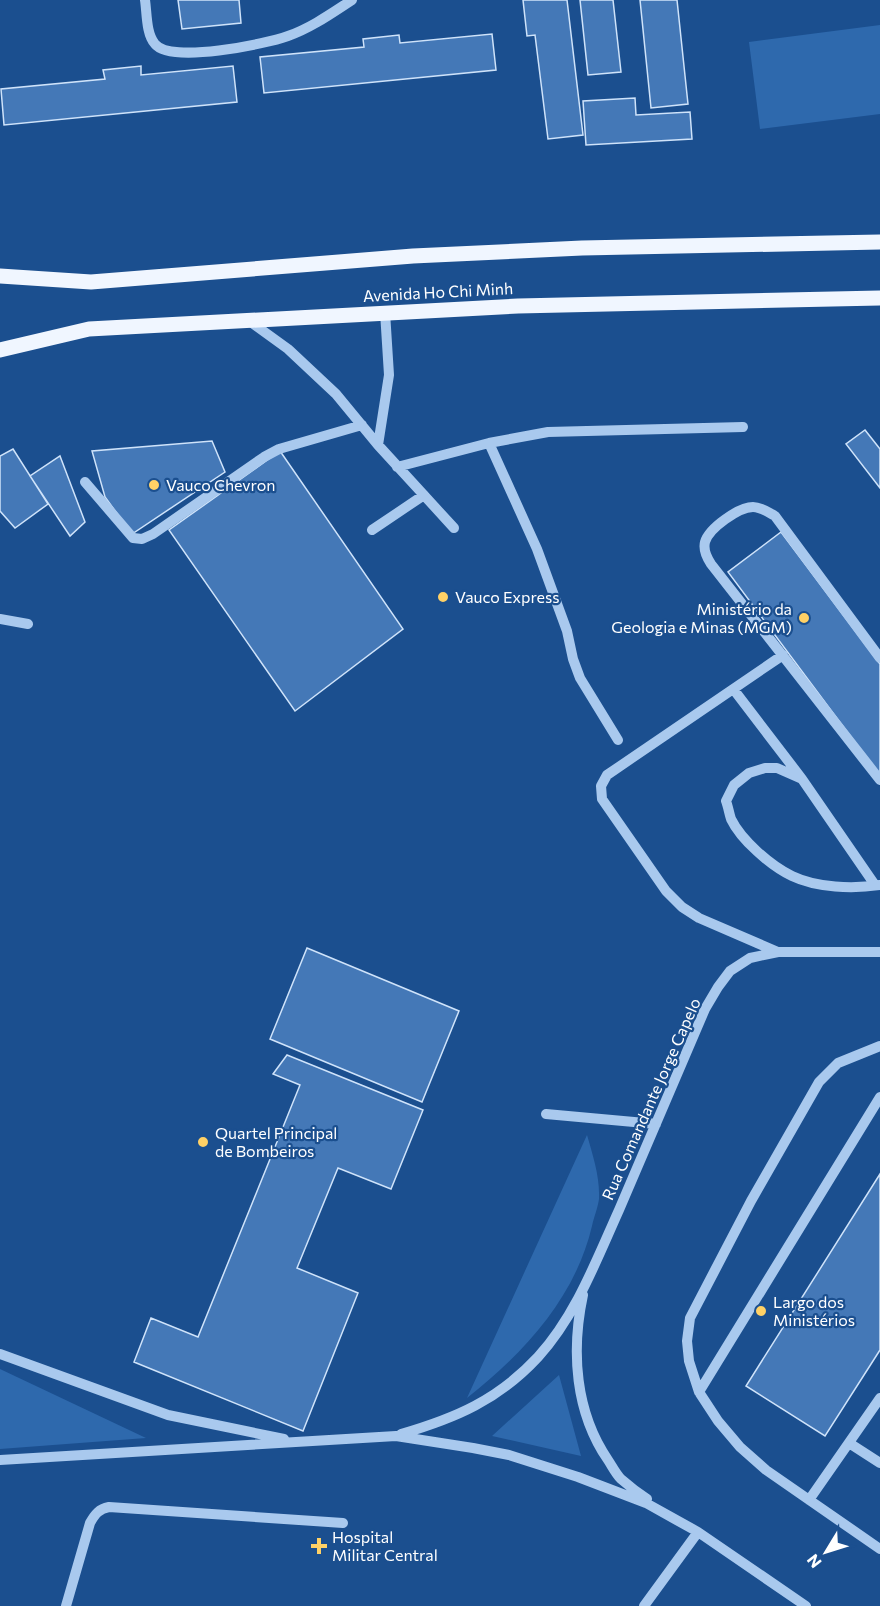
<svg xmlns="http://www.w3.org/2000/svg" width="880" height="1606" font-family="Commissioner,sans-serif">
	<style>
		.green { fill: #2e69ad }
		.building { fill: #4478b7; stroke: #cfe3fa; stroke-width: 1.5 }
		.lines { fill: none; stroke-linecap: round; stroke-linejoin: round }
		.minor { stroke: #a9c9ee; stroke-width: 10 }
		.major { stroke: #f0f6ff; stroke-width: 15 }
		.poi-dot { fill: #ffd166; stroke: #1b4f8f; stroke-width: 2 }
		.labels { text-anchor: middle; stroke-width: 4.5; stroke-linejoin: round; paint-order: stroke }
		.street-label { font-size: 16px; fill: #fff; stroke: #1b4f8f }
		.poi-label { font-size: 16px; fill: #fff; stroke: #1b4f8f; text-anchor: start }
	</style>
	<rect width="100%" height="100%" fill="#1b4f8f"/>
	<!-- green -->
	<path class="green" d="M880,25V114L760,129L749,42Z
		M587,1135C593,1156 600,1177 599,1199C598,1207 594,1217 592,1226C575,1298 524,1353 467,1398Z
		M0,1369L146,1438L0,1449Z
		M559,1375L581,1456L492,1436Z"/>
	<!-- building -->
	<path class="building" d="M178,0H239L241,23L182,29Z
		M523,0H567L583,135L548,139L535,35L527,36Z
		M580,0H613L621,72L588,75Z
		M640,0H677L688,104L651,108Z
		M492,34L496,70L264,93L260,57L364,47L363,39L399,35L400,43Z
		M141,66V75L233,66L237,102L4,125L1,89L105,79L103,70Z
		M635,98L636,115L690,112L692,139L586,145L583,101Z
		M865,430L880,449V488L846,444Z
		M212,441L225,472L132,534L105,497L92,451Z
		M13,449L48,504L15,528L0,511V456Z
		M280,451L403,629L295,711L169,530Z
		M60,456L85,522L70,536L30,476Z
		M781,532L880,664V776L728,572Z
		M307,948L459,1011L422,1102L270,1039Z
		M287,1055L423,1110L391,1189L338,1168L297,1268L358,1293L303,1431L134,1362L151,1318L198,1337L300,1085L273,1074Z
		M880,1174V1350L825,1436L746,1386Z"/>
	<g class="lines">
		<!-- minor -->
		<path class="minor" d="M145,0C147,13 146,34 155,44C170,64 266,44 288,36C311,28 332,13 352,0
			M248,320L288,349L336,394L378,445L454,528
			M489,443L537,549L567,631L573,659L580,678L618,740
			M378,445L389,375L385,312
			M397,467L489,443L548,432L743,427
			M85,482L133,538L142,539L153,534L264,457L279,449L362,425
			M372,530L424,495
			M0,619L28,624
			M880,658L775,516C768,512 761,507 753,507C739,507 709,528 705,542C703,550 707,558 711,564L880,780
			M734,690L802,779L875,885
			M802,779L777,768H765L749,773L734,785L726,801C728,806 729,813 731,819C741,840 771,866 792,876C817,888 853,889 880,885
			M778,952L699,918L682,907L666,891L602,799L601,786L607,775L783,655
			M880,1046L838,1063L819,1082L751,1201L690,1318L687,1341L689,1361L699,1392L718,1421L740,1447L766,1470L880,1549
			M546,1114L656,1124
			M583,1295C571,1351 575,1412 608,1460C612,1466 616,1474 621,1479C629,1486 638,1493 647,1499
			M0,1354L168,1415L284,1439
			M699,1392L880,1097
			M401,1434C456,1418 498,1400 538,1357C576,1315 596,1261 619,1210C648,1143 677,1076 705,1009L718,987L730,971L750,958L778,952H880
			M849,1443L880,1463
			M0,1460L396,1436L473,1448L509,1455L578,1477L646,1503L698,1532L806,1606
			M809,1500L880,1398
			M66,1606L90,1523C95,1514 99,1509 109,1507L343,1523
			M644,1606L698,1532"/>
		<!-- major -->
		<path class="major" d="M0,276L91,282L413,256L582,248L880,242
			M0,350L89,329L518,306L880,298"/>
	</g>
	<!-- markers -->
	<g class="poi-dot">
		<circle cx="154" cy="485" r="6"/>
		<circle cx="443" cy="597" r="6"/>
		<circle cx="804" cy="618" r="6"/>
		<circle cx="203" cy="1142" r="6"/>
		<circle cx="761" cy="1311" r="6"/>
		<path d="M316 1537h6v6h6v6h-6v6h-6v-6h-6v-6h6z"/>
	</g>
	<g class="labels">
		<!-- street labels -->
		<g class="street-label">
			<text transform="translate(438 292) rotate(-3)" y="6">Avenida Ho Chi Minh</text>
			<text transform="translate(651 1099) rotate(-66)" y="6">Rua Comandante Jorge Capelo</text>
		</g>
		<!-- poi labels -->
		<g class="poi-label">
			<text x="166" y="491">Vauco Chevron</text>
			<text x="455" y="603">Vauco Express</text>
			<text x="792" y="615" text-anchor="end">Ministério da<tspan x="792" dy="18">Geologia e Minas (MGM)</tspan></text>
			<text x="215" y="1139">Quartel Principal<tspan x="215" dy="18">de Bombeiros</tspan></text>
			<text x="773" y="1308">Largo dos<tspan x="773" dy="18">Ministérios</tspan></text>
			<text x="332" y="1543">Hospital<tspan x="332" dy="18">Militar Central</tspan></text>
		</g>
	</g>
	<!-- north arrow -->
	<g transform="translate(826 1552) rotate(232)" stroke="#1b4f8f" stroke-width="4.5" paint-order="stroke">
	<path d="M0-4.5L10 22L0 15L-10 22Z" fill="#ffffff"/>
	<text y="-9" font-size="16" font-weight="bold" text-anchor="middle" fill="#ffffff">N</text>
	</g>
</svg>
